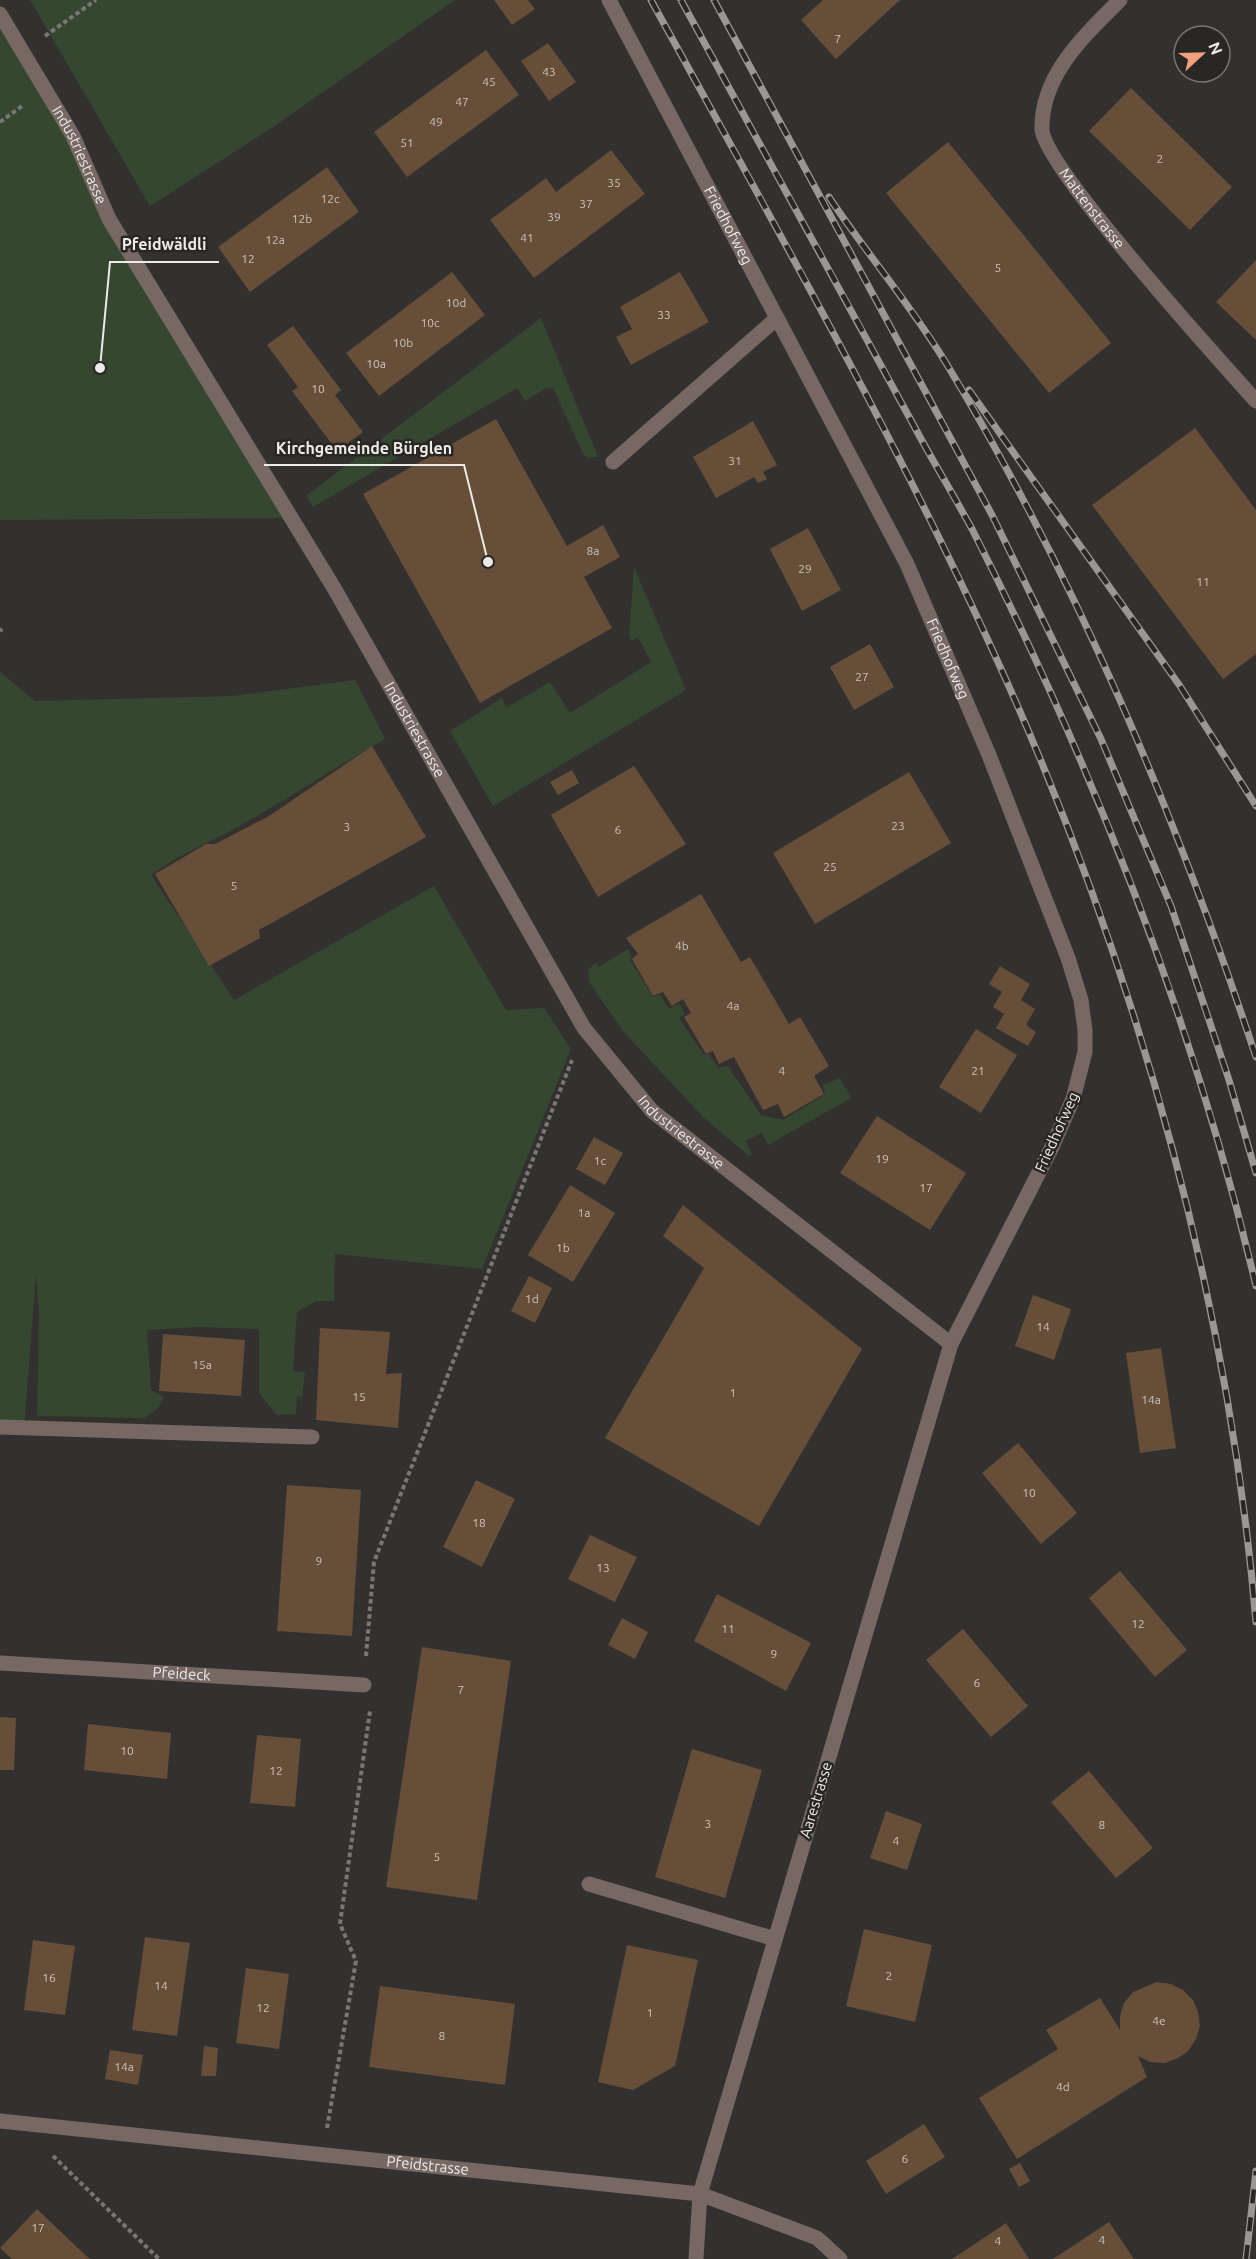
<svg xmlns="http://www.w3.org/2000/svg" width="1256" height="2259" font-family="Ubuntu,sans-serif">
	<style>
		.green { fill: #354730 }
		.building { fill: #664e38 }
		.lines { fill: none; stroke-linecap: round; stroke-linejoin: round }
		.path { stroke: #797775; stroke-width: 4; stroke-dasharray: 4.5 3; stroke-linecap: butt }
		.minor { stroke: #776863; stroke-width: 15 }
		.rail-casing { stroke: #9a9896; stroke-width: 7 }
		.rail { stroke: #292725; stroke-width: 4.5; stroke-dasharray: 14; stroke-linecap: butt }
		.labels { text-anchor: middle; stroke-width: 5; stroke-linejoin: round; paint-order: stroke }
		.number-label { font-size: 12px; fill: #cac4bd }
		.street-label { font-size: 15px; fill: #ecebe9; stroke: #292725 }
		.leader { fill: none; stroke: #ecebe9; stroke-width: 2 }
		.callout-dot { fill: #ecebe9; stroke: #292725; stroke-width: 2 }
		.callout-label { font-size: 16px; text-anchor: middle; font-weight: bold; fill: #ecebe9; stroke: #292725; stroke-width: 5; stroke-linejoin: round; paint-order: stroke }
	</style>
	<rect width="100%" height="100%" fill="#33312f"/>
	<!-- green -->
	<path class="green" d="M30,0H455L273,127L150,206Z
		M0,14L109,219L292,518L0,520Z
		M541,318L598,457L587,458L583,453L553,388H546L525,401L517,388L313,507L306,496Z
		M634,567L686,690L493,806L450,731L502,698L506,708L550,682L570,713L651,662L638,637L631,641L629,636Z
		M0,672L35,701L233,696L355,680L385,739C337,766 291,797 243,824C212,842 180,853 151,875L234,1000L434,886L506,1010L544,1008L571,1049L482,1269L335,1254L334,1301H317L297,1312L293,1371L305,1372L302,1397L297,1396L296,1414L277,1415L259,1393V1329L200,1327L147,1330L151,1390L164,1397L158,1408L144,1418L37,1416L39,1312L36,1274L24,1429L0,1427Z
		M628,949L632,958L630,960L653,997L660,995L669,1009L679,1003L685,1014L679,1018L704,1055L709,1054L718,1068L728,1066L761,1115L783,1120L821,1097L825,1092L823,1085L840,1078L851,1098L768,1145L762,1133L745,1141L752,1154L749,1156L704,1118L623,1031L589,982L588,970L595,963L599,967Z"/>
	<!-- building -->
	<path class="building" d="M494,0H528L535,9L512,25Z
		M823,0H900L836,59L801,20Z
		M548,43L576,82L549,101L521,61Z
		M486,50L519,95L407,177L374,132Z
		M1131,88L1232,187L1190,230L1089,131Z
		M948,142L1111,343L1049,393L886,193Z
		M611,150L645,194L534,278L490,220L546,178L556,192Z
		M327,167L359,212L250,292L218,247Z
		M1256,260V340L1216,302Z
		M452,272L485,315L379,396L346,353Z
		M680,272L709,322L631,365L616,337L632,329L620,307Z
		M293,326L341,390L335,395L363,432L337,451L292,391L298,387L267,345Z
		M496,419L567,546L603,525L620,557L584,577L612,628L480,703L363,494Z
		M753,421L777,465L763,472L767,479L758,483L754,477L716,498L693,457Z
		M1195,428L1256,510V654L1223,679L1092,505Z
		M808,528L841,590L802,611L770,549Z
		M870,644L894,687L854,710L830,667Z
		M372,746L426,837L259,930L260,938L209,966L155,874L206,844H215L269,816Z
		M634,766L686,844L598,897L551,815Z
		M572,770L579,783L558,795L550,782Z
		M909,772L951,843L815,924L773,853Z
		M701,894L741,962L750,957L789,1024L800,1017L829,1066L814,1076L824,1094L784,1117L778,1104L763,1110L734,1057L719,1064L713,1051L706,1054L684,1017L691,1013L683,999L672,1006L663,992L653,996L632,959L638,954L626,938Z
		M1000,966L1030,984L1021,1000L1035,1009L1026,1025L1036,1032L1028,1046L996,1028L1004,1014L993,1007L1002,992L989,984Z
		M976,1029L1017,1055L981,1113L939,1087Z
		M877,1116L966,1173L930,1230L840,1173Z
		M594,1137L623,1153L605,1185L576,1169Z
		M570,1185L615,1213L573,1282L528,1255Z
		M683,1205L862,1349L759,1526L605,1438L704,1268L663,1236Z
		M529,1276L552,1288L535,1323L511,1311Z
		M1033,1295L1071,1309L1054,1360L1015,1346Z
		M320,1328L390,1332L386,1374L402,1373L398,1428L316,1420Z
		M163,1334L245,1340L241,1396L159,1391Z
		M1161,1348L1176,1448L1140,1453L1126,1353Z
		M1018,1443L1077,1513L1041,1544L982,1473Z
		M476,1480L515,1499L482,1567L443,1547Z
		M287,1485L361,1490L352,1636L277,1631Z
		M590,1535L637,1557L615,1602L568,1579Z
		M1120,1571L1187,1650L1155,1677L1089,1598Z
		M717,1594L811,1643L786,1691L694,1641Z
		M622,1618L648,1632L635,1659L608,1645Z
		M963,1629L1028,1706L991,1737L926,1660Z
		M422,1647L511,1661L477,1900L386,1887Z
		M0,1717L16,1718L14,1770H0Z
		M88,1724L171,1733L167,1779L84,1770Z
		M257,1735L301,1739L295,1807L250,1803Z
		M692,1749L762,1770L725,1898L655,1877Z
		M1089,1771L1153,1848L1116,1878L1051,1802Z
		M886,1811L922,1824L907,1870L870,1858Z
		M864,1929L932,1945L915,2022L846,2006Z
		M145,1937L190,1943L177,2036L132,2030Z
		M33,1940L75,1946L65,2015L24,2010Z
		M627,1945L698,1960L675,2066L633,2090L598,2082Z
		M246,1968L289,1974L279,2049L236,2043Z
		M1157,1982L1171,1984L1183,1990L1193,2000L1198,2012L1200,2026L1196,2039L1188,2051L1178,2058L1165,2063L1150,2062L1138,2056L1147,2077L1017,2159L979,2098L1058,2049L1046,2030L1100,1998L1120,2030V2016L1124,2003L1133,1992Z
		M380,1986L515,2004L505,2085L369,2067Z
		M204,2046L218,2048L216,2076H201Z
		M110,2050L143,2055L138,2085L105,2079Z
		M924,2124L945,2157L886,2194L866,2161Z
		M1020,2163L1030,2181L1019,2187L1009,2169Z
		M37,2209L81,2251L90,2259H12L0,2248Z
		M1109,2222L1134,2259H1053Z
		M1006,2223L1029,2259H952Z"/>
	<g class="lines">
		<!-- path -->
		<path class="path" d="M45,36L96,0
			M0,122L22,106
			M0,631L2,629
			M366,1656L374,1562L572,1060
			M327,2128L356,1961L340,1924L370,1711
			M53,2156L159,2259"/>
		<!-- minor -->
		<g class="minor">
			<path id="s1" d="M609,0L907,564L989,755L1068,958L1081,1000L1085,1030V1052L1073,1099L1052,1147L951,1344L700,2194L696,2259"/>
			<path id="s2" d="M1120,0C1084,36 1041,75 1042,129C1043,166 1221,362 1256,401"/>
			<path id="s3" d="M0,14L73,136L109,219L334,588L584,1028L652,1111L951,1344"/>
			<path d="M613,462L777,318"/>
			<path d="M0,1427L312,1437"/>
			<path id="s4" d="M0,1663L364,1685"/>
			<path d="M589,1884L775,1939"/>
			<path id="s5" d="M0,2121L700,2194L817,2238L840,2259"/>
		</g>
		<!-- rail casing -->
		<g class="rail-casing">
			<path id="rail" d="M651,0C777,230 909,460 1015,700C1142,989 1229,1307 1256,1622
				M681,0C758,141 836,282 913,424C932,460 953,494 972,529C1095,771 1194,1022 1256,1286
				M714,0L992,515L1101,739L1171,906L1229,1080L1256,1173
				M829,197C866,253 911,305 946,363C1078,582 1176,815 1256,1057
				M969,390L1180,686L1256,806
				M1246,2259L1256,2171"/>
		</g>
		<!-- rail -->
		<use href="#rail" class="rail"/>
	</g>
	<g class="labels">
		<!-- number labels -->
		<g class="number-label">
			<text x="838" y="43">7</text>
			<text x="549" y="76">43</text>
			<text x="489" y="86">45</text>
			<text x="462" y="106">47</text>
			<text x="436" y="126">49</text>
			<text x="407" y="147">51</text>
			<text x="1160" y="163">2</text>
			<text x="614" y="187">35</text>
			<text x="330" y="203">12c</text>
			<text x="586" y="208">37</text>
			<text x="554" y="221">39</text>
			<text x="302" y="223">12b</text>
			<text x="527" y="242">41</text>
			<text x="275" y="244">12a</text>
			<text x="248" y="263">12</text>
			<text x="998" y="272">5</text>
			<text x="456" y="307">10d</text>
			<text x="664" y="319">33</text>
			<text x="430" y="327">10c</text>
			<text x="403" y="347">10b</text>
			<text x="376" y="368">10a</text>
			<text x="318" y="393">10</text>
			<text x="735" y="465">31</text>
			<text x="593" y="555">8a</text>
			<text x="805" y="573">29</text>
			<text x="1203" y="586">11</text>
			<text x="862" y="681">27</text>
			<text x="898" y="830">23</text>
			<text x="347" y="831">3</text>
			<text x="618" y="834">6</text>
			<text x="830" y="871">25</text>
			<text x="234" y="890">5</text>
			<text x="682" y="950">4b</text>
			<text x="733" y="1010">4a</text>
			<text x="782" y="1075">4</text>
			<text x="978" y="1075">21</text>
			<text x="882" y="1163">19</text>
			<text x="600" y="1165">1c</text>
			<text x="926" y="1192">17</text>
			<text x="584" y="1217">1a</text>
			<text x="563" y="1252">1b</text>
			<text x="532" y="1303">1d</text>
			<text x="1043" y="1331">14</text>
			<text x="202" y="1369">15a</text>
			<text x="733" y="1397">1</text>
			<text x="359" y="1401">15</text>
			<text x="1151" y="1404">14a</text>
			<text x="1029" y="1497">10</text>
			<text x="479" y="1527">18</text>
			<text x="319" y="1565">9</text>
			<text x="603" y="1572">13</text>
			<text x="1138" y="1628">12</text>
			<text x="728" y="1633">11</text>
			<text x="774" y="1658">9</text>
			<text x="977" y="1687">6</text>
			<text x="461" y="1694">7</text>
			<text x="127" y="1755">10</text>
			<text x="276" y="1775">12</text>
			<text x="708" y="1828">3</text>
			<text x="1102" y="1829">8</text>
			<text x="896" y="1845">4</text>
			<text x="437" y="1861">5</text>
			<text x="889" y="1980">2</text>
			<text x="49" y="1982">16</text>
			<text x="161" y="1990">14</text>
			<text x="263" y="2012">12</text>
			<text x="650" y="2017">1</text>
			<text x="1159" y="2025">4e</text>
			<text x="442" y="2040">8</text>
			<text x="124" y="2071">14a</text>
			<text x="1063" y="2091">4d</text>
			<text x="905" y="2163">6</text>
			<text x="38" y="2232">17</text>
			<text x="1102" y="2244">4</text>
			<text x="998" y="2245">4</text>
		</g>
		<!-- street labels -->
		<g class="street-label">
			<text dy="5" stroke="none"><textPath href="#s3" startOffset="162">Industriestrasse</textPath></text>
			<text dy="5" stroke="none"><textPath href="#s2" startOffset="250">Mattenstrasse</textPath></text>
			<text dy="5" stroke="none"><textPath href="#s1" startOffset="255">Friedhofweg</textPath></text>
			<text dy="5" stroke="none"><textPath href="#s1" startOffset="741">Friedhofweg</textPath></text>
			<text dy="5" stroke="none"><textPath href="#s3" startOffset="828">Industriestrasse</textPath></text>
			<text dy="5" stroke="none"><textPath href="#s3" startOffset="1314">Industriestrasse</textPath></text>
			<text transform="translate(1057 1132) rotate(-66)" y="5">Friedhofweg</text>
			<text dy="5" stroke="none"><textPath href="#s4" startOffset="182">Pfeideck</textPath></text>
			<text transform="translate(816 1800) rotate(-73)" y="5">Aarestrasse</text>
			<text dy="5" stroke="none"><textPath href="#s5" startOffset="430">Pfeidstrasse</textPath></text>
		</g>
	</g>
	<!-- callouts -->
	<path class="leader" d="M100 368L110 262H219M488 562L464 465H264"/>
	<g class="callout-dot">
		<circle cx="100" cy="368" r="6"/>
		<circle cx="488" cy="562" r="6"/>
	</g>
	<g class="callout-label">
		<text x="164" y="250">Pfeidwäldli</text>
		<text x="364" y="454">Kirchgemeinde Bürglen</text>
	</g>
	<!-- north arrow -->
	<g transform="translate(1202 54) rotate(68)"><circle r="28" fill="#292725" stroke="#777573" stroke-width="1.5"/>
	<path d="M0-4.5L10 22L0 15L-10 22Z" fill="#f1a17c"/>
	<text y="-9" font-size="16" font-weight="bold" text-anchor="middle" fill="#ecebe9">N</text>
	</g>
</svg>
